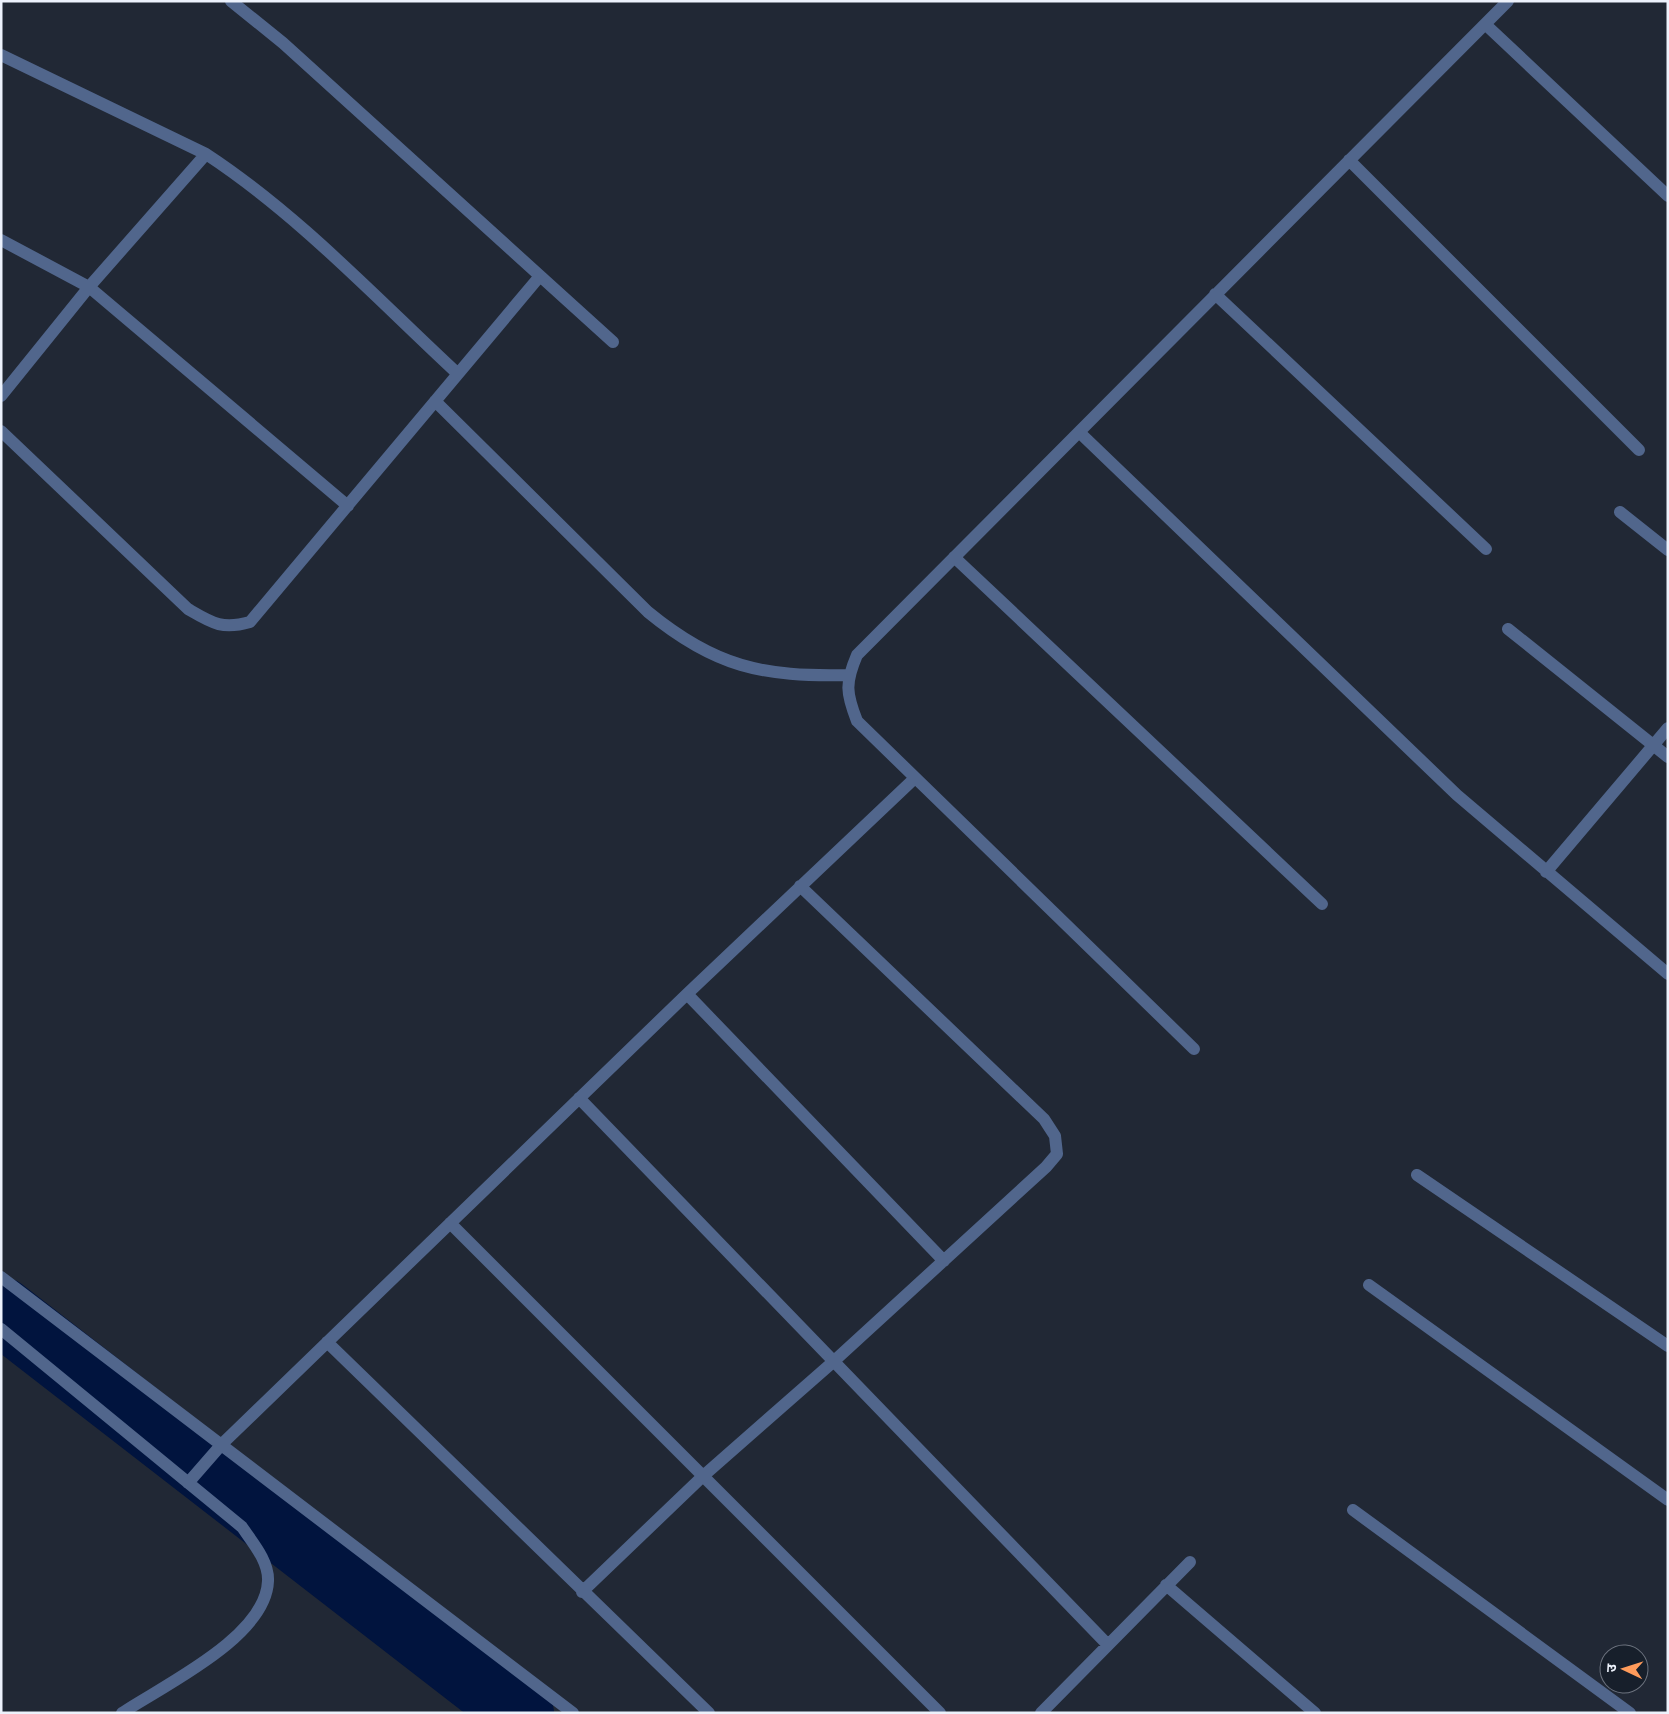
<svg xmlns="http://www.w3.org/2000/svg" width="1669" height="1714" font-family="Karla,'Noto Sans Devanagari',sans-serif">
	<style>
		.lines { fill: none; stroke-linecap: round; stroke-linejoin: round }
		.river { stroke: #01143e; stroke-width: 68 }
		.minor { stroke: #51668c; stroke-width: 12 }
	</style>
	<rect width="100%" height="100%" fill="#212835"/>
	<g class="lines">
		<!-- river -->
		<path class="river" d="M1,1311L520,1713"/>
		<!-- minor -->
		<path class="minor" d="M231,1L283,43L613,342
			M1485,24L1668,196
			M1,55L206,154C299,215 377,299 458,374
			M1349,160L1639,450
			M1,240L89,287L348,506
			M1215,294L1486,549
			M1,396L89,287L206,154
			M435,401L648,612C715,667 762,677 849,675
			M1,431L188,609C212,623 222,630 250,622L540,276
			M1079,432L1457,795L1668,974
			M1620,512L1668,550
			M954,557L1322,904
			M1508,629L1668,757
			M1546,872L1668,728
			M687,994L944,1261
			M1194,1049L857,721C846,693 845,683 857,655L1508,1
			M579,1098L1108,1645
			M1417,1175L1668,1346
			M450,1223L940,1713
			M1,1277L573,1713
			M1369,1285L1668,1500
			M1,1329L242,1527C252,1542 269,1561 268,1581C266,1637 164,1685 122,1713
			M327,1342L709,1713
			M188,1483L222,1444L687,994L915,778
			M1353,1510L1630,1713
			M1166,1585L1315,1713
			M582,1592L702,1477L833,1362L1046,1167L1057,1154L1055,1136L1044,1119L800,886
			M1041,1713L1190,1562"/>
	</g>
	<!-- border -->
	<rect width="1669" height="1714" fill="none" stroke="#edf2fc" stroke-width="5"/>
	<!-- north arrow -->
	<g transform="translate(1624 1669) rotate(274)"><circle r="24" fill="#171f2b" stroke="#6d737f"/>
	<path d="M0-4L9 19L0 12L-9 19Z" fill="#ff9b5b"/>
	<text y="-8" font-size="14" font-weight="bold" text-anchor="middle" fill="#edf2fc">उ</text>
	</g>
</svg>
